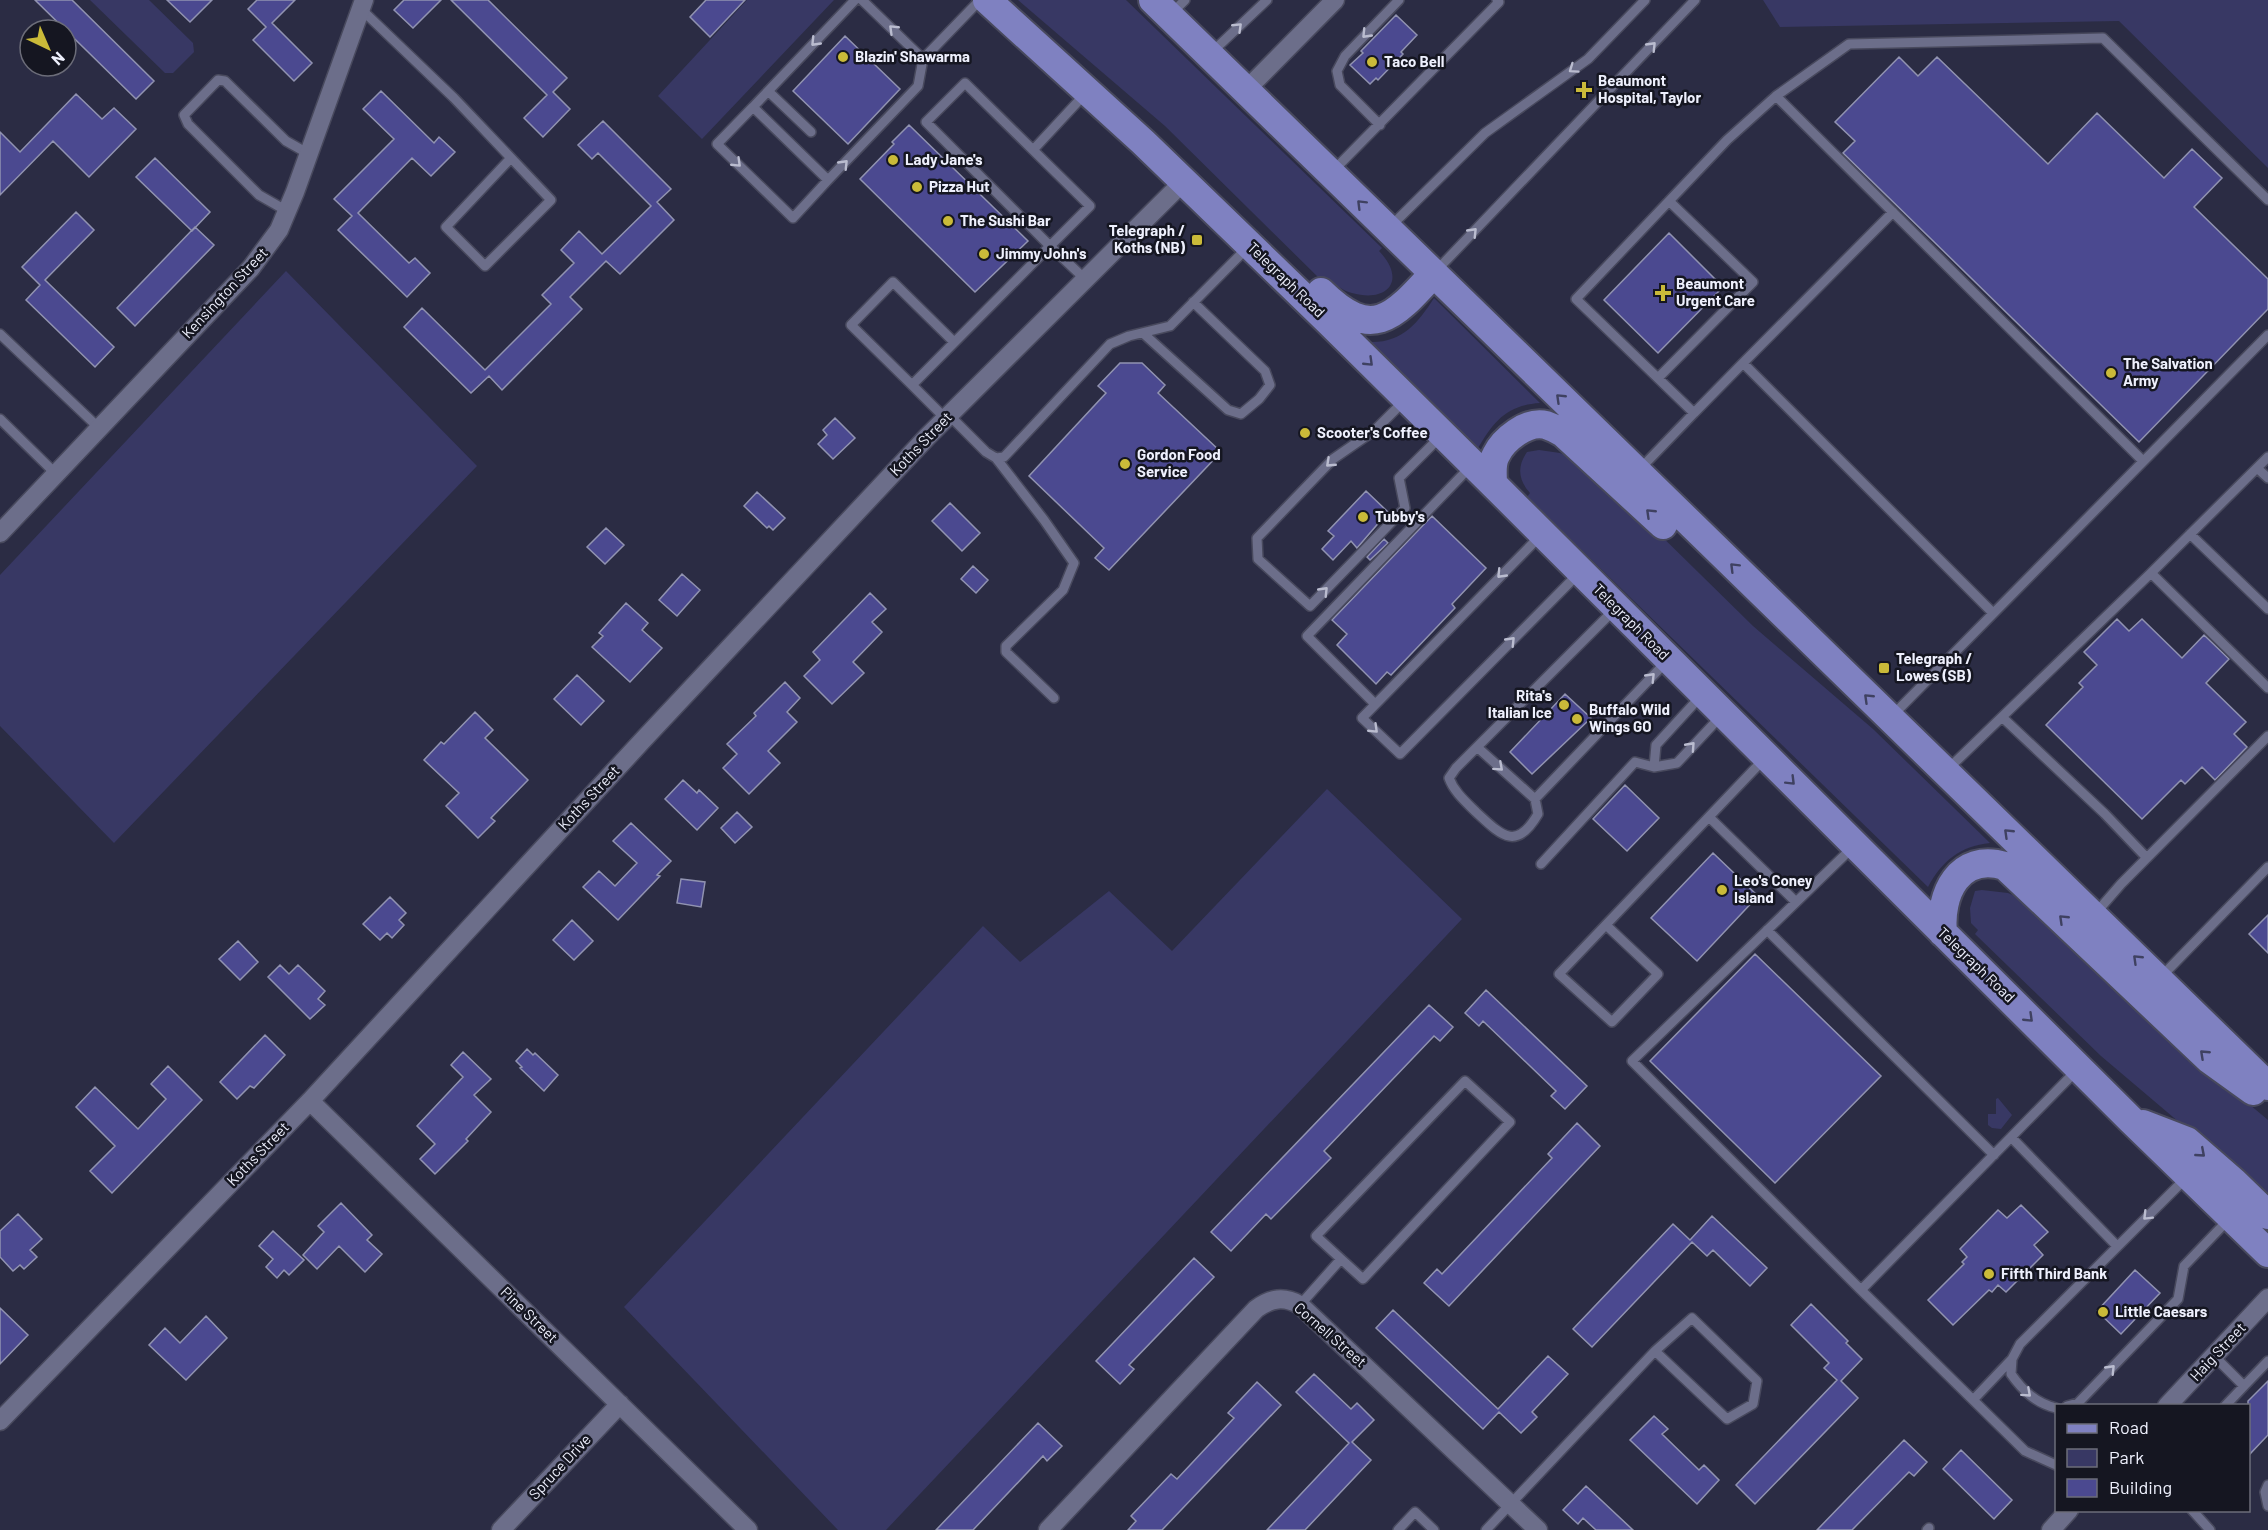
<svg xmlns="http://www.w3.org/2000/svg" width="2268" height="1530" font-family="Barlow,sans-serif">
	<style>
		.green { fill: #383864 }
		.building { fill: #4b4990; stroke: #9193b1; stroke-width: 1.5 }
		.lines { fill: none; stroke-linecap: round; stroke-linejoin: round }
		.lane-casing { stroke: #48495d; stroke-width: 12 }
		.street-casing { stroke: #48495d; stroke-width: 21 }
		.primary-casing { stroke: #48495d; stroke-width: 32 }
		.lane { stroke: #6c6e8a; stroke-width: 9 }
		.street { stroke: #6c6e8a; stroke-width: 18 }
		.primary { stroke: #7f81c1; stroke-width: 28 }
		.oneway { stroke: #babccf }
		.oneway2 { stroke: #3f4161 }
		.poi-dot { fill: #caba39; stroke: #151621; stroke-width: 2 }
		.labels { text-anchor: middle; stroke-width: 5; stroke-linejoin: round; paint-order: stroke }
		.poi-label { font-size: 15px; font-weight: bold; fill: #eef0fd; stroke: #151621; text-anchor: start }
		.street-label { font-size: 15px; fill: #eef0fd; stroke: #151621 }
	</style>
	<rect width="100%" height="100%" fill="#2b2c44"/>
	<!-- green -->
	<path class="green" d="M90,0H149L193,43L194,52L173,73H165Z
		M747,0H834L702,139L658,96Z
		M1018,0H1126L1382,248L1379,251C1407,280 1388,303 1352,293C1343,291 1335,284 1327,279L1323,282L1165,126Z
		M1763,0H2268V168L2119,21L1780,27Z
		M286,271L477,466L114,843L0,726V575Z
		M1434,298L1540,403C1507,405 1494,421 1478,448L1370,342C1402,343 1418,323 1434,298Z
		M1539,450L1560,453L1591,467L1753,626L1873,729L1990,843C1960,846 1942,861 1928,887L1527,497L1530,493C1518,480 1517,466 1527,452Z
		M1327,789L1462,919L886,1530H838L624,1307L983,926L1020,962L1109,891L1172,951Z
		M1982,890L2008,893L2024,900L2206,1068L2268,1120V1204L2226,1162L2101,1056L1975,934L1978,930L1971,923L1970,908L1975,891Z
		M1998,1098L2012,1115L2001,1129L1992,1128L1988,1125V1114H1996V1099Z"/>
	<!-- building -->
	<path class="building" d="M35,0H72L154,81L136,99Z
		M167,0H212L190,22Z
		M257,0H295L272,23L312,63L294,81L253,40L266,27L248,9Z
		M404,0H441L413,28L394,10Z
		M451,0H488L567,78L553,92L570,109L543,137L524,118L547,95Z
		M706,0H745L710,37L690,17Z
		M1396,15L1417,35L1401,52L1403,54L1378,80L1376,78L1370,84L1350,65L1363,53L1361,51Z
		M845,36L900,89L848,144L793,91Z
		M1899,57L1918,76L1937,57L2048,164L2097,113L2164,178L2192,149L2222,178L2194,207L2268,279V309L2139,442L1843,153L1855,141L1835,122Z
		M381,91L434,143L439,137L455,152L431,176L412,158L358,213L409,263L415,258L430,273L407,297L338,230L352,216L334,199L394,139L363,109Z
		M76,94L102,119L114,108L136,129L89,177L53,141L0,195V132L20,152Z
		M603,121L671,189L657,202L674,220L620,274L606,261L570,297L582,309L502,390L489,376L471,393L404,327L422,308L485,370L551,304L542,295L574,263L561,250L579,231L602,254L651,206L598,153L592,159L578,145Z
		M909,125L1028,241L975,292L860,179L894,144L892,142Z
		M155,158L210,212L192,231L136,177Z
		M76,212L94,230L45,280L114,347L95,367L26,300L40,285L22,267Z
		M195,227L214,245L135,326L117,308Z
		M1669,233L1723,287L1658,353L1604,300Z
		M1120,363H1142L1165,385L1158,393L1221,452L1109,570L1095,558L1104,548L1029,476L1106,393L1098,386Z
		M835,418L855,438L833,459L818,444L827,435L823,430Z
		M1366,491L1388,512L1357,548L1351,541L1333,560L1322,549L1334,536L1328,531Z
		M757,492L785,518L773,530L769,526L767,528L744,506Z
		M950,503L980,533L962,551L932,521Z
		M1432,516L1486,568L1452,604L1455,608L1391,675L1387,672L1376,684L1337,645L1347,634L1332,620Z
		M606,528L624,545L605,564L587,547Z
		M1384,539L1388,543L1370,560L1367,557Z
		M973,566L988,580L976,593L961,579Z
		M682,574L700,590L677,616L659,600Z
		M870,593L886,609L872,622L882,632L853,662L864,673L832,704L804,676L820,660L813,652Z
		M626,603L648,623L642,630L662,648L630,682L592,647L603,636L599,633Z
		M2117,619L2129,631L2142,619L2182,658L2204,635L2229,659L2206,683L2246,722L2234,734L2247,747L2215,780L2202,767L2185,784L2181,780L2142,819L2046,725L2083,687L2079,683L2097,665L2084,652Z
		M577,675L604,701L581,725L554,699Z
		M785,682L800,698L787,712L797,722L768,751L780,763L749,794L723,768L737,754L727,744L756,716L754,713Z
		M1565,694L1591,718L1532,774L1510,752Z
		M475,712L493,730L485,738L528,780L491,818L495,821L478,838L446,806L459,793L424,760L441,742L444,744Z
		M683,780L697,793L699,790L718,808L697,830L665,799Z
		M1625,785L1659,818L1627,851L1593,819Z
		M737,812L752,827L735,843L721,828Z
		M631,823L671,861L657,875L660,876L618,920L583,887L599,871L615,886L637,863L613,841Z
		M1713,853L1758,896L1697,961L1651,918Z
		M681,879L705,882L701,907L677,903Z
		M390,897L406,913L399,920L404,925L392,938L387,933L380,940L363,924Z
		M2268,915V953L2249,934Z
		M572,920L593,941L574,960L553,940Z
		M238,941L258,962L240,980L219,959Z
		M1755,954L1881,1076L1775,1183L1650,1061Z
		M280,965L289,974L298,965L325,991L318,999L325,1005L310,1019L268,977Z
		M1486,990L1587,1086L1565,1109L1551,1096L1556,1091L1483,1021L1479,1026L1465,1013Z
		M1429,1005L1453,1027L1440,1041L1434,1036L1324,1151L1331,1158L1271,1219L1266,1214L1231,1251L1211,1232Z
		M265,1035L285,1055L254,1088L250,1086L237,1099L220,1082Z
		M527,1049L533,1055L535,1053L558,1075L544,1091L520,1068L522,1067L516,1061Z
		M463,1052L491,1079L474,1095L491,1112L466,1139L468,1141L435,1174L420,1159L435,1144L417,1126L463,1077L451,1065Z
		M168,1066L202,1100L112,1193L90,1171L115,1146L76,1107L95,1087L138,1129L166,1099L151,1084Z
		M1577,1123L1600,1146L1449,1306L1424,1283L1437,1269L1442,1274L1552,1158L1548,1154Z
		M341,1203L372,1235L367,1240L382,1254L365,1272L339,1246L317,1269L303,1255L324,1232L318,1226Z
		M2021,1205L2048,1232L2034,1245L2043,1255L2006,1292L1998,1285L1992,1292L1989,1290L1953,1325L1928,1300L1964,1264L1962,1262L1967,1257L1960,1249L1998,1210L2007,1218Z
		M18,1214L42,1239L30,1250L37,1257L24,1269L20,1265L13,1271L0,1257V1231Z
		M1712,1216L1767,1268L1750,1286L1713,1250L1707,1256L1692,1242L1592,1347L1573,1329L1673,1224L1690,1240Z
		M273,1231L304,1260L289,1275L284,1270L277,1278L266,1267L273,1259L259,1246Z
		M1194,1258L1214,1277L1129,1365L1134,1369L1120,1384L1096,1361Z
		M2135,1270L2160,1293L2121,1334L2097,1311Z
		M1811,1304L1848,1341L1846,1343L1862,1359L1841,1381L1858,1398L1755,1504L1736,1485L1837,1380L1824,1368L1829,1363L1791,1325Z
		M0,1308L28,1335L0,1364Z
		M1393,1310L1498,1409L1548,1356L1568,1374L1532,1412L1537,1417L1521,1433L1499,1412L1483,1429L1376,1328Z
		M206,1316L227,1338L186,1380L149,1345L165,1328L180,1343Z
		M1314,1374L1351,1409L1357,1403L1374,1420L1352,1442L1371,1460L1305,1530H1267L1349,1443L1296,1392Z
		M2268,1381V1435L2248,1456V1401Z
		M1257,1382L1281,1405L1162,1530H1128L1136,1521L1131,1516L1171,1474L1177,1479L1234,1418L1228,1413Z
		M1654,1416L1668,1429L1662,1434L1699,1470L1704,1465L1719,1480L1697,1504L1630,1440Z
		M1038,1423L1062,1446L1047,1461L1043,1456L973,1530H936Z
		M1904,1440L1927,1462L1914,1476L1909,1472L1852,1530H1817Z
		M1961,1450L2012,1500L1994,1519L1943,1469Z
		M1586,1486L1633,1530H1596L1583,1518L1578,1524L1563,1510Z"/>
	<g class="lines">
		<!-- lane casing -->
		<g class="lane-casing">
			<path id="lane" d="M855,0L753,107L828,180L918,86L923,59L980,0
				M862,0L923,59
				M361,9L454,98L551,200L485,266L446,227L510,159
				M1172,13L1185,0
				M1211,53L1267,0
				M768,91L811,132
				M1776,96L2143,461
				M753,107L717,144L793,218L828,180
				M1380,125L1340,85L1337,71L1345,56L1399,0
				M1332,172L1499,2L1497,0
				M287,211L259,195L188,124L184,115L218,80L225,81L286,141L309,154
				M1390,227L1485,133L1588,59L1645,0
				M1437,270L1695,0
				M1085,279L1050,246L1090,206L1033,150L1085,94
				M0,334L99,428
				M1144,334L1228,410L1241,414L1259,399L1270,385L1265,371L1193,302
				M1743,363L1893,212
				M1658,378L1753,282L1669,201
				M912,385L851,325L893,282L954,342
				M1405,400L1375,430L1333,459L1257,538L1258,559L1310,606L1405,508L1399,478L1441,436
				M1694,413L1743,363L1993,613
				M949,415L986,452L996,458L1004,457L1110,344L1129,336L1170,326L1248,247
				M945,418L912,385L1050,246L926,122L965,83L1033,150
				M0,419L56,474
				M996,458L1044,520L1074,563L1063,590L1006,646V652L1054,698
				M2257,468L2268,478
				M1640,469L1694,413L1576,299L1727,140L1776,96L1849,44L2103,38L2268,200
				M2190,534L2268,609
				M1541,535L1362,718L1400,754L1578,574
				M2151,573L2268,457
				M1615,609L1477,747L1535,799L1667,661
				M1375,704L1307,636L1471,466
				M1891,717L2268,335
				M2002,717L2105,814L2147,858
				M1477,747L1456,768L1449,778C1454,792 1466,802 1476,812C1501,835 1516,852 1538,814L1535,799
				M1654,767L1656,745L1700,697
				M1947,770L2151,573L2268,688
				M1709,817L1796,902
				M1853,847L1632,1061L1861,1290
				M1541,864L1635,762L1654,767L1677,763L1721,716
				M2095,914L2121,884L2268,736
				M1606,925L1658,974L1612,1022L1559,974L1765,758
				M1767,930L1994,1155
				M2160,978L2268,867
				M2011,1137L2117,1246
				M1300,1305L1341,1259L1363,1279L1510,1122L1465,1081L1316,1236L1341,1259
				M2214,1356L2244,1386L2225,1406
				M2244,1386L2268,1361
				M1973,1400L2012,1359
				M2067,1406L2078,1403L2178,1299L2184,1266L2228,1220
				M2056,1408C2036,1403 2023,1391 2011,1374L2012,1359L2020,1344L2187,1177
				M2056,1465L2025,1451L1861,1290L2076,1071
				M2268,1485L2265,1492L2268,1506
				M2192,1510L2210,1530
				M1398,1530L1415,1512L1434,1530
				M1486,1530L1655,1351L1692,1318L1757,1381L1753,1404L1727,1419L1655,1351
				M1927,1530L1929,1528"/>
		</g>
		<!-- street casing -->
		<g class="street-casing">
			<path id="street" d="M1246,90L1335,0
				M0,533L251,268L279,230L295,192L364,0
				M310,1101L748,1530
				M2167,1406L2268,1298
				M0,1421L310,1101L642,741L927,437L1184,181
				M501,1530L620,1404
				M1048,1530L1256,1309C1271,1298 1284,1296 1300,1305L1538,1530
				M2051,1530L2069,1510"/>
		</g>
		<!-- primary casing -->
		<g class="primary-casing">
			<path id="primary" d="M987,0L1143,142L1328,321L1493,484L2130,1119L2268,1253
				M1153,0L2268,1086
				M1321,292C1372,342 1393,318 1433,274
				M1493,484C1493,474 1491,464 1496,455C1503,440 1527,420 1546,425C1552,427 1558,430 1563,433L1663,525
				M1943,933C1939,894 1959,852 2005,866L2210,1060L2253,1091
				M2143,1124L2187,1141L2234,1182L2268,1215"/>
		</g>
		<!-- lane -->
		<use href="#lane" class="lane"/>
		<!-- street -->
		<use href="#street" class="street"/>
		<!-- primary -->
		<use href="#primary" class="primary"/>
	</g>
	<!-- one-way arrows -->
	<defs><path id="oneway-chevron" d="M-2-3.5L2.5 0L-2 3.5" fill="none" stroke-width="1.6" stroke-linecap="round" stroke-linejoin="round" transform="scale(1.5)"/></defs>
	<g class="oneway">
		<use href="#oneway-chevron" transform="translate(1238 27) rotate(-44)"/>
		<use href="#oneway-chevron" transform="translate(893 29) rotate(-136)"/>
		<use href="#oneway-chevron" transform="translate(1366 34) rotate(134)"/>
		<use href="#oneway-chevron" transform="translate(815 42) rotate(134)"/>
		<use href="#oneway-chevron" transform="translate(1652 46) rotate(-46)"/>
		<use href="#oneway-chevron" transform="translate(1573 69) rotate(145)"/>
		<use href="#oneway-chevron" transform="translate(737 163) rotate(44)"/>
		<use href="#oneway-chevron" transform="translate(844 164) rotate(-46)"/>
		<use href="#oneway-chevron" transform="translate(1473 232) rotate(-46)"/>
		<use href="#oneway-chevron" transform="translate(1330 463) rotate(137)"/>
		<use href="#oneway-chevron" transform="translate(1501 574) rotate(134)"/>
		<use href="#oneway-chevron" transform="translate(1324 591) rotate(-46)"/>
		<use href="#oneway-chevron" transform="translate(1511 641) rotate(-46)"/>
		<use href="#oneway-chevron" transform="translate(1651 677) rotate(-46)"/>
		<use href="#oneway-chevron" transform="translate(1374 729) rotate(44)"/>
		<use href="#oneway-chevron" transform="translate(1691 746) rotate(-48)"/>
		<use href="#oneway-chevron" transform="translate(1499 767) rotate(42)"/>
		<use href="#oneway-chevron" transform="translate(2147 1216) rotate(135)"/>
		<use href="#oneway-chevron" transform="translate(2111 1369) rotate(-46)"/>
		<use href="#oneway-chevron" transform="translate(2027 1393) rotate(42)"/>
	</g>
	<g class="oneway2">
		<use href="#oneway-chevron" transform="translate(1361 204) rotate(-135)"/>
		<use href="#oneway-chevron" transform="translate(1369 362) rotate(44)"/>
		<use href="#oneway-chevron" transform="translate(1560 398) rotate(-136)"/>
		<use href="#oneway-chevron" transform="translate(1650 513) rotate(-136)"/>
		<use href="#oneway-chevron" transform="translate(1734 567) rotate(-135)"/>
		<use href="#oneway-chevron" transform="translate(1868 698) rotate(-136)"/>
		<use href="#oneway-chevron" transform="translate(1791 781) rotate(45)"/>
		<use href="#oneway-chevron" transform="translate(2008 833) rotate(-136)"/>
		<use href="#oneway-chevron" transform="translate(2063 919) rotate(-136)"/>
		<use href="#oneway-chevron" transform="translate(2137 959) rotate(-136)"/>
		<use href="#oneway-chevron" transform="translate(2029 1018) rotate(44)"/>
		<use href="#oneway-chevron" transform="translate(2204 1054) rotate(-137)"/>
		<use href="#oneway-chevron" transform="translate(2201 1153) rotate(41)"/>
	</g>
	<!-- markers -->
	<g class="poi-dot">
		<circle cx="843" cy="57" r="6"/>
		<circle cx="1372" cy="62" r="6"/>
		<path d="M1581 81h6v6h6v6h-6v6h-6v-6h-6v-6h6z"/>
		<circle cx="893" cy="160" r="6"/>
		<circle cx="917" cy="187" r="6"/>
		<circle cx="948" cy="221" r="6"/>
		<rect x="1191" y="234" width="12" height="12" rx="3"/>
		<circle cx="984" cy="254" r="6"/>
		<path d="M1660 284h6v6h6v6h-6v6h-6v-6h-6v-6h6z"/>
		<circle cx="2111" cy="373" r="6"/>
		<circle cx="1305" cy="433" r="6"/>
		<circle cx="1125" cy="464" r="6"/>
		<circle cx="1363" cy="517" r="6"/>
		<rect x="1878" y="662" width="12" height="12" rx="3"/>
		<circle cx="1564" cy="705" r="6"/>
		<circle cx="1577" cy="719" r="6"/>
		<circle cx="1722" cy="890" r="6"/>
		<circle cx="1989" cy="1274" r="6"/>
		<circle cx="2103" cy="1312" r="6"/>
	</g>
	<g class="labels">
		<!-- poi labels -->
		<g class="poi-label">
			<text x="855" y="62">Blazin' Shawarma</text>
			<text x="1384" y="67">Taco Bell</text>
			<text x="1598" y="86">Beaumont<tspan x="1598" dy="17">Hospital, Taylor</tspan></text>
			<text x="905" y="165">Lady Jane's</text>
			<text x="929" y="192">Pizza Hut</text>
			<text x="960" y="226">The Sushi Bar</text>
			<text x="1185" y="236" text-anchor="end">Telegraph /<tspan x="1185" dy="17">Koths (NB)</tspan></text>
			<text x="996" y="259">Jimmy John's</text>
			<text x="1676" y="289">Beaumont<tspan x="1676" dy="17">Urgent Care</tspan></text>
			<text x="2123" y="369">The Salvation<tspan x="2123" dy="17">Army</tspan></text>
			<text x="1317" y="438">Scooter's Coffee</text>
			<text x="1137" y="460">Gordon Food<tspan x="1137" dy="17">Service</tspan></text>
			<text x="1375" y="522">Tubby's</text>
			<text x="1896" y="664">Telegraph /<tspan x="1896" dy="17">Lowes (SB)</tspan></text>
			<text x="1552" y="701" text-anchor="end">Rita's<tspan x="1552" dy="17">Italian Ice</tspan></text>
			<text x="1589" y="715">Buffalo Wild<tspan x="1589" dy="17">Wings GO</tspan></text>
			<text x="1734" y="886">Leo's Coney<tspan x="1734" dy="17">Island</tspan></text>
			<text x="2001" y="1279">Fifth Third Bank</text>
			<text x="2115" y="1317">Little Caesars</text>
		</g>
		<!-- street labels -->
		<g class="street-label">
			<text transform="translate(1286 280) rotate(44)" y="5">Telegraph Road</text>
			<text transform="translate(225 293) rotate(-47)" y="5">Kensington Street</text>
			<text transform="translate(921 444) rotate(-46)" y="5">Koths Street</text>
			<text transform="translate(1631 622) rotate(45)" y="5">Telegraph Road</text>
			<text transform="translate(589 798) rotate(-47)" y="5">Koths Street</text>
			<text transform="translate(1976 965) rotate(44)" y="5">Telegraph Road</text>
			<text transform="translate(258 1154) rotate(-46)" y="5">Koths Street</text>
			<text transform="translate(529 1315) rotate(44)" y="5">Pine Street</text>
			<text transform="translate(1330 1335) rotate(41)" y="5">Cornell Street</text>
			<text transform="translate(2218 1352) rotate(-47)" y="5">Haig Street</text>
			<text transform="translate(560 1467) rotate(-47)" y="5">Spruce Drive</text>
		</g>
	</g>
	<!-- legend -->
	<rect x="2055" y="1404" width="195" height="108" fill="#151621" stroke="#6c6d79" stroke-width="1.5"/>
	<rect x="2067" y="1424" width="30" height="9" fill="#7f81c1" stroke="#6c6d79" stroke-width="1.5"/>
	<text x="2109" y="1434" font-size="18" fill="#eef0fd">Road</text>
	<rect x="2067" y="1449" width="30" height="18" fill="#383864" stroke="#6c6d79" stroke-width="1.5"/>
	<text x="2109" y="1464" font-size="18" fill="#eef0fd">Park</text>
	<rect x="2067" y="1479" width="30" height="18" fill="#4b4990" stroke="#6c6d79" stroke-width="1.5"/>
	<text x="2109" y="1494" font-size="18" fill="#eef0fd">Building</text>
	<!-- north arrow -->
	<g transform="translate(48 48) rotate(136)"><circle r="28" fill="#151621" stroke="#6c6d79" stroke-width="1.5"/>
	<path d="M0-4.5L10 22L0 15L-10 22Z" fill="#caba39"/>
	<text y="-9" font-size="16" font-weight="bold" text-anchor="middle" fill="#eef0fd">N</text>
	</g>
</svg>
